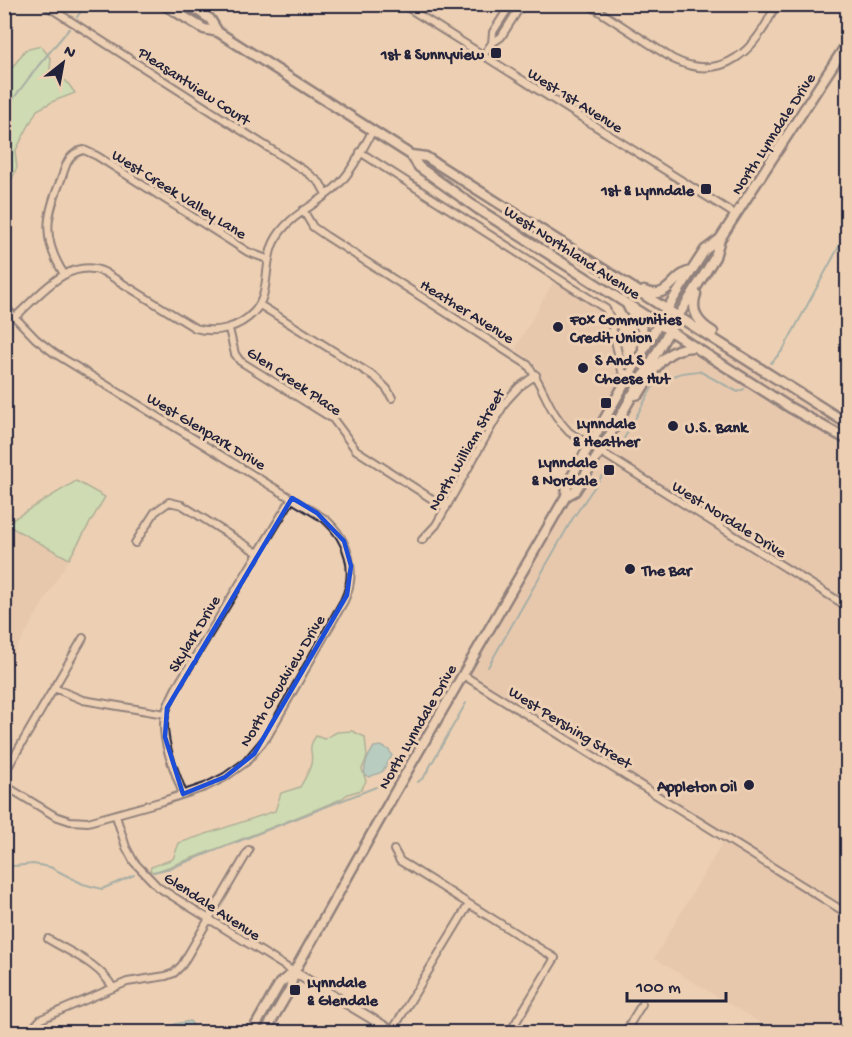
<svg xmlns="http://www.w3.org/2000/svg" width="852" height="1037" font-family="'Gochi Hand',sans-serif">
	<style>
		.built { fill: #e0bfa7 }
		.green { fill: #aae9b1; stroke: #668676; stroke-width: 1.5 }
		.water { fill: #78c9cf; stroke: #568694; stroke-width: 1.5 }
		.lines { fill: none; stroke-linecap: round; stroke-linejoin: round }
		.stream { stroke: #568694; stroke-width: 2 }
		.minor-casing { stroke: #22223b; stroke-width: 10 }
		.tertiary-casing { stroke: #22223b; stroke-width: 12 }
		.secondary-casing { stroke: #22223b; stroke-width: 13 }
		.minor { stroke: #edd0b3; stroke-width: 6 }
		.tertiary { stroke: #edd0b3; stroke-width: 8 }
		.secondary { stroke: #edd0b3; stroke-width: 8 }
		.marked { fill: none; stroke: #1d4ed8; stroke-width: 4.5; stroke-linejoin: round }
		.poi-dot { fill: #22223b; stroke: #edd0b3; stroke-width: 2 }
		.labels { text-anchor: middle; stroke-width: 6; stroke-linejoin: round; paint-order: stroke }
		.poi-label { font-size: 16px; font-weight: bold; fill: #22223b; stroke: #edd0b3; text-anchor: start }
		.street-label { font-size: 16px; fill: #22223b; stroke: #edd0b3 }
	</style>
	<rect width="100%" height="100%" fill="#edd0b3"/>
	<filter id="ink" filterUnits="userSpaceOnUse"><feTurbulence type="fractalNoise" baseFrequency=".0167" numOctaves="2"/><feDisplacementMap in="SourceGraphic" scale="12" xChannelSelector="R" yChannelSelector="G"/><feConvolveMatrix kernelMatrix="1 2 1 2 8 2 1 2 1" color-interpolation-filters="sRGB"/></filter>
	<g filter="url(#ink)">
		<!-- built -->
		<path class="built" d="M558,273L610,305L613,310L630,366L600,420L588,427H577L560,415L534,363L515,349Z
			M697,347L755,366L847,424V1032H775L654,958L725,838L463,675L566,496L575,490L631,396L665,357Z
			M5,524L69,559L5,668Z"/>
		<!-- green -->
		<path class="green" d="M41,46L51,59L50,69L67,82L75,93L54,101L37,110L15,152L17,167L5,196V78L25,50Z
			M76,481L105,497L69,559L5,524Z
			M352,731L365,737L367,757L362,769L366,781L361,790L348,794L341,799C280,825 217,849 155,872L150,871L151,867L173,859L179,843L275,811L281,793L300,787C304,780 309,772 311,764C314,751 306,750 316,736L324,739L337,732Z"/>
		<!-- water -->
		<path class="water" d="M381,746L389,750L392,756L382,772L369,777L365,775C363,765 369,755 374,747Z
			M190,1021L198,1032H170V1029L175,1024Z"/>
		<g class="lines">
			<!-- stream -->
			<path class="stream" d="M77,17L86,4
				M4,111L38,66L69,29
				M771,363L783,350L848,230
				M621,444L652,388L660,380L682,373L699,371L738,392L744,389
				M488,667L573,518L602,476
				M418,782L424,777L466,703
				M4,867L33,864L50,867L83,884L102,889L134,875
				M153,872L171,868L376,787"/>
			<!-- minor casing -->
			<g class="minor-casing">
				<path id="minor" d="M44,4L308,173L320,183L326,194
					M402,4L736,215
					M588,4L673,59C723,84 757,49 776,4
					M492,43L493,32L511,4
					M483,56L492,43L501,37L522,4
					M360,152L606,309L610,318L622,371L628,375
					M303,210L313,227L326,236L528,365C544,387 548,411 569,432L848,607
					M64,274C40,237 47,214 62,177C66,164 69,153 84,150L97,156L248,252L267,259
					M260,305L375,377L387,389L392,398
					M4,306L36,339L54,353L325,519C349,540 358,572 344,601L267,737L246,762L225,777L205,787L163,801L88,822L70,821L55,816L4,785
					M15,317C39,296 68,256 104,272L195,328C216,334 239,328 254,312C271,294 263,264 274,242C288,214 317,206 338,185C353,170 363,148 373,130
					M229,329L235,354L240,361L333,419L356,450L446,508
					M422,540L436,525L506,401L519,387L536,375
					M135,543L155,512L169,502L182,505L258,553
					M463,675L848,914
					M54,688L83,700L165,714
					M4,774L83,638
					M183,794C175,771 160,740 165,715C167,705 172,696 176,688L292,498
					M116,816L126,847L134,862L158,887L294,972
					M394,850L400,861L410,867L555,958L510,1032
					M48,939C71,953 100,964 113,988
					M4,1030L9,1032
					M392,1031L469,904
					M29,1032L41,1019L127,982L166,976L174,973L182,965L249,850
					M625,1032L642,1004
					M736,1032L739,1029"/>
			</g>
			<!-- tertiary casing -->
			<g class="tertiary-casing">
				<path id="tertiary" d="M294,972L394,1032"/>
			</g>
			<!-- secondary casing -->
			<g class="secondary-casing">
				<path id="secondary" d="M163,4L204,29L218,32L411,155L426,157L448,171L848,424
					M188,4L210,19L218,32
					M411,155L419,167L478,209L789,407L848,440
					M644,291C670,301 671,275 691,271
					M696,294C690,312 698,323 713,332
					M627,304C633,321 648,325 643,347
					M631,396L639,394C654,370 664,347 694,347
					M566,496L575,491L600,452L669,331L715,257L720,239L848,42
					M252,1032L280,983L294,972
					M265,1032L290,989L294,972L394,794L566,496L567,485L667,309L705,250L720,239"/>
			</g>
			<!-- minor -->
			<use href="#minor" class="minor"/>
			<!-- tertiary -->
			<use href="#tertiary" class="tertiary"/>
			<!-- secondary -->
			<use href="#secondary" class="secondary"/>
		</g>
	</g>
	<!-- marked area -->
	<path d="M0 0H852V1037H0ZM292,498L317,513L344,541L351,566L347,595L254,754L225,777L183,794L165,737L167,708Z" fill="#edd0b3" fill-opacity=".55" fill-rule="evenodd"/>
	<path class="marked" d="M292,498L317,513L344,541L351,566L347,595L254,754L225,777L183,794L165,737L167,708Z"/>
	<!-- markers -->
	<g class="poi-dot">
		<rect x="490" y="47" width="12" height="12" rx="3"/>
		<rect x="700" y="183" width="12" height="12" rx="3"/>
		<circle cx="558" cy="327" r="6"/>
		<circle cx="583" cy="368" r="6"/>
		<rect x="600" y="397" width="12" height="12" rx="3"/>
		<circle cx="673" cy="426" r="6"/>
		<rect x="603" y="464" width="12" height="12" rx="3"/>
		<circle cx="630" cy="569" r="6"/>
		<circle cx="749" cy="785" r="6"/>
		<rect x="289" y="984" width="12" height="12" rx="3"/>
	</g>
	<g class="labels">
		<!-- poi labels -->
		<g class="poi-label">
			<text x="484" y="59" text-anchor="end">1st &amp; Sunnyview</text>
			<text x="694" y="195" text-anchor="end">1st &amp; Lynndale</text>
			<text x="570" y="324">Fox Communities<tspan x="570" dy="18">Credit Union</tspan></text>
			<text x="595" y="365">S And S<tspan x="595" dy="18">Cheese Hut</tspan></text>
			<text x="606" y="428" text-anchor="middle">Lynndale<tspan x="606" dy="18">&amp; Heather</tspan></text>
			<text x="685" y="432">U.S. Bank</text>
			<text x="597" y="467" text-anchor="end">Lynndale<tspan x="597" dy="18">&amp; Nordale</tspan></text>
			<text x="642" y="575">The Bar</text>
			<text x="737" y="791" text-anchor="end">Appleton Oil</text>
			<text x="307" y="987">Lynndale<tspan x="307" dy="18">&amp; Glendale</tspan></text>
		</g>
		<!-- street labels -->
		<g class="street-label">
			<text transform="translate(195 85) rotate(33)" y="6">Pleasantview Court</text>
			<text transform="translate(576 99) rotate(32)" y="6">West 1st Avenue</text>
			<text transform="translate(772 133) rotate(-57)" y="6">North Lynndale Drive</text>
			<text transform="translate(180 193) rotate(32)" y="6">West Creek Valley Lane</text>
			<text transform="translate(573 251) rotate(33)" y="6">West Northland Avenue</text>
			<text transform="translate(468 310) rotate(32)" y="6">Heather Avenue</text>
			<text transform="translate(295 380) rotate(34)" y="6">Glen Creek Place</text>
			<text transform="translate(207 430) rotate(31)" y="6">West Glenpark Drive</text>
			<text transform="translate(465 449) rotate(-60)" y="6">North William Street</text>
			<text transform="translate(730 518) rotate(32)" y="6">West Nordale Drive</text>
			<text transform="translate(193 633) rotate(-59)" y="6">Skylark Drive</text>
			<text transform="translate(281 680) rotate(-59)" y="6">North Cloudview Drive</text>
			<text transform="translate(416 726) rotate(-60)" y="6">North Lynndale Drive</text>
			<text transform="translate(571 726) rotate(32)" y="6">West Pershing Street</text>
			<text transform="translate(213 905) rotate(33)" y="6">Glendale Avenue</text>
		</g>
	</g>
	<!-- margin -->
	<rect width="852" height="1037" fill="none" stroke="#edd0b3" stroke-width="24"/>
	<rect x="12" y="12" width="828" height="1013" fill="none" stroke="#22223b" stroke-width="2" filter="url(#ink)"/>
	<!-- north arrow -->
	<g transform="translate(63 63) rotate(31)" stroke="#edd0b3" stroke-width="4.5" paint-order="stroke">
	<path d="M0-4.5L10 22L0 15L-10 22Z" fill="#22223b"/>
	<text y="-9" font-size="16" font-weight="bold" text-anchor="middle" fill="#22223b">N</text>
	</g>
	<!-- scale -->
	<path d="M627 992v9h99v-9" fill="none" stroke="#22223b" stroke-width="3"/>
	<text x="636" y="992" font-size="18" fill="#22223b" stroke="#edd0b3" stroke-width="4.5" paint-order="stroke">100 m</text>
</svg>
